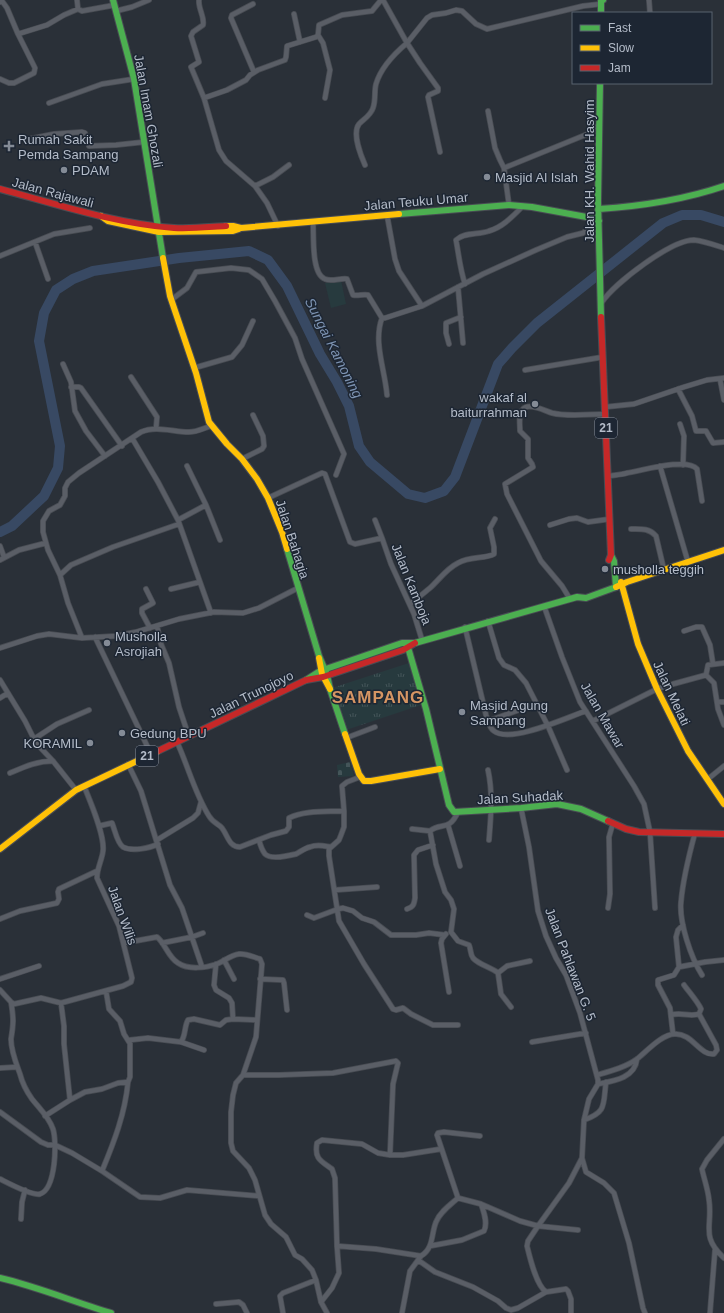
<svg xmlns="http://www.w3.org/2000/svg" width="724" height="1313" font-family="Arial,sans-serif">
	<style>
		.grass { fill: #273a3e }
		.cemetery { fill: url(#cemetery-stones) }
		.park { fill: url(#park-tufts) }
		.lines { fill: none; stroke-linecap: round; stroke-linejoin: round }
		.river { stroke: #384963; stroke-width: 10 }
		.street-casing { stroke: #484c53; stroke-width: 6 }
		.fast-casing { stroke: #484c53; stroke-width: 8 }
		.slow-casing { stroke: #484c53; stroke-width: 8 }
		.jam-casing { stroke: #484c53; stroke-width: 8 }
		.street { stroke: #5a5e66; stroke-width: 4.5 }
		.fast { stroke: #4caf50; stroke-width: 6 }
		.slow { stroke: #ffc107; stroke-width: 6 }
		.jam { stroke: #c62828; stroke-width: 6 }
		.poi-dot { fill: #848b96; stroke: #1d2633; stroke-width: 1.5 }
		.labels { text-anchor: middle; stroke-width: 3; stroke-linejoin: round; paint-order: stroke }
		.shield { fill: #1d2633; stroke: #878f9c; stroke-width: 1 }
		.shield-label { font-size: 12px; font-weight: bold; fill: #b4bcc9 }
		.street-label { font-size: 13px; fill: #b4bcc9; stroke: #1d2633 }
		.poi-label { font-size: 13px; fill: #b4bcc9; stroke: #1d2633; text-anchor: start }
		.water-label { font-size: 14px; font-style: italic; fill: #7c92b1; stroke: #1d2633 }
		.district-label { font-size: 17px; font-weight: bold; letter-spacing: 1px; fill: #d59563; stroke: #1d2633 }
	</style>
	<defs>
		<pattern id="cemetery-stones" width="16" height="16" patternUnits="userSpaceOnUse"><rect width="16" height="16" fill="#273a3e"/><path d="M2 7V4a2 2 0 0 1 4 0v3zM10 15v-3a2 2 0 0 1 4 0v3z" fill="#445559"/></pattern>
		<pattern id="park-tufts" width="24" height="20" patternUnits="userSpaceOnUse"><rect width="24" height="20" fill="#273a3e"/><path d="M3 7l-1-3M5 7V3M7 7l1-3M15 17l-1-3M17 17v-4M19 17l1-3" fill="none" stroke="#445559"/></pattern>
	</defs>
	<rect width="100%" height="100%" fill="#2a3038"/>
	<!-- grass -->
	<path class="grass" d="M341,280L346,304L331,308L325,283Z"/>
	<!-- cemetery -->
	<path class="cemetery" d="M350,762L354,776L338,777L337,765Z"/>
	<!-- park -->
	<path class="park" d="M409,663L421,705L346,730L332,688Z"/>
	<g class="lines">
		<!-- river -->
		<path class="river" d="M0,532L12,526L44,496L58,468L60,446L39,341L44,313L56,290L73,279L93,271L179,258L249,251L268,260L287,286L320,354L337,382L349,406L359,446L370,462L408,494L425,498L444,491L455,477L498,364L512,348L537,323L663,223L682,215H701L724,222"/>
		<!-- street casing -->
		<g class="street-casing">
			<path id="street" d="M77,0L78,9
				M199,0C198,9 205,17 203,25L193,32L191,36L199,62L191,67L204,98L219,150L226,161L255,186L267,203L278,226
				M383,0L407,43L427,18L432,15L446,13L456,10L462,11L476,24L487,29L583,6L601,4
				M649,0L650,13
				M0,2L2,1L7,8L18,34
				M253,4L232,15L231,18L254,72
				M116,11L132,7L149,0
				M294,14L300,42
				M318,35L323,43L330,70L325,98
				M0,79L9,83H14L34,73L35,68L18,34L47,25L64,15L78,9L82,11L115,5
				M204,98L227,90L246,80L250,75L258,70L285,60L286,57L287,46L316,37L318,35L319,25L342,15L372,11L381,0
				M49,103L102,84L134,79
				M488,111L495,148L500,160L504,168L509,205
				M29,139L54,134L82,132L85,133L89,146L116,145L144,142
				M365,165C361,156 352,133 359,124C364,119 371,115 373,108C376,100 374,91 376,84C381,67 394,54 407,43L420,63L438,88V91L429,95L428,97L440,152
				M504,168L590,133L599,125
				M255,186L273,177L289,165
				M387,215L395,259L399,271L422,306
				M313,222C314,235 311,274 325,279C331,282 340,278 347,279L353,295C358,296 363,294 368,295L382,318H385L422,306L483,274L536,250L567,237L583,233L587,230L592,218
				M35,242L48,279
				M0,256L54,234L90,228
				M465,284C460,269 459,256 456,240C464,232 479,235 489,231C503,227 513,216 523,206
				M458,287L463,343
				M171,300L187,288L196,272L231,268L249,270L262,279L275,301L295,338L302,359L344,454L336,475
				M602,302C615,283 671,240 694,240C704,241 715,245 724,248
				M382,318C373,342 385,370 387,395
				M449,344L446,333V323L461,317
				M63,364L71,382L75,411L86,431L105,456
				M194,368L232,357L242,345L253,321
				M525,370L603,357
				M131,377L157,417L156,429
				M720,379L724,400
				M71,387H79L81,388L122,446
				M678,389L692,416L696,431H706L713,443L724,442
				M605,407L634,404L684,387L707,380L724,378
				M680,424L684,436L683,465
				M132,438L158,482L178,520L211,613
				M242,459L262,449L264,446L263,436L253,415
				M187,466L206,505
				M660,466L688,562
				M608,476C614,475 621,475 627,473C641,471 687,457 697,469L702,501
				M268,498L322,473L325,474L350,542L355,544L382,538L391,564L414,614L422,640
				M178,520L206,505L220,540
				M375,520L382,538
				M550,525L569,519L577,518L588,522L610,519
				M631,529C641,529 649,528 656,536L664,570
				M0,546L4,557
				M0,560L19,550L46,543
				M60,575L71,565L113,547L179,524
				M146,589L153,603L142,609V613L150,628
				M171,589L200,582
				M570,599L562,586L541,561L507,494L505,484L533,467L532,464L528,458V439L520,431C520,424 518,414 523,409C529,402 545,411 552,413C568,417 589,414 606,414
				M410,604C416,599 423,594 430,588C439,580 446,569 458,563C470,556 486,559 494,554V547L490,528L495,519
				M544,606L562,657L580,702L634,786L644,804L650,832L655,908
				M488,621L499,658L504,665L515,670L526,683L548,726L567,770
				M157,626L161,644L169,663L179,707L189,737
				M465,627L486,715C488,720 489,728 494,731C510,744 568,717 586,711
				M684,631L696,627H702L710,645L713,664
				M95,637L151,754
				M82,638L68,603L60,575L48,550L43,532V521L49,511L60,505L65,496V488L68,482L79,473L141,432C156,425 173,432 189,432C197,432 204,428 211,426
				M0,648L37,636L49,634L82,638L116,636L136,632L179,619L214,612L243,613L259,608L298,588
				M706,675L714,683L718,709L724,725
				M706,675L708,665L724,663
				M0,680L25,721L36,743L53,761L76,790
				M0,698L8,693
				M717,702H724
				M488,721L536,704
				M593,721L657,689L673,684L706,675
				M346,738L375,727
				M34,739L57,724L89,710
				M177,742C188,766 195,794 209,816C213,823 219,824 222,828C228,836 229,847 240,847L271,835L286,831L289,827V818C305,810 326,812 344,811L342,786L347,782L360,777
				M128,764L141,791L170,885L182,908L202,967
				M488,770C493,793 491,816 489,840
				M10,773C24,767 37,761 53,761
				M708,779L724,766
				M521,808L529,847L538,911L546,936L556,958L566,975L580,1013L598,1080V1084L589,1099L584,1120L582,1158L569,1183L538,1226L528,1241L527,1246C530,1258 536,1285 546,1292L566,1289L568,1291L571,1299V1313
				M344,811V827L341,835L339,840L329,849V856L339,921L364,964L393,1009L396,1010L403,1008L411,1014L433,1025H458
				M448,825L460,866
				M99,826L112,823C115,830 117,843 123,847C132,852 150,848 158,844
				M412,829L430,831
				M695,833C689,855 683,879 681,902C679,922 691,958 702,975
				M157,840L193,818L198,813L201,802
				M259,840C260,844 262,850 265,854C271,860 288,856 296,854C300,852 305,848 310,847C317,844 324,846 331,847
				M335,890L377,887
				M608,908L610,894L609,837L613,823
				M407,909C413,907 414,905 415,898L414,855L418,850L433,845
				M307,915L314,918L338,909L343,908L353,911L362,918L374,922L391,935H416L429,933L445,935
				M0,919L20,911L57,903L59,899L58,892L59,889L97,871
				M451,932L454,909L451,900L445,892L436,864L430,831C441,822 449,832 458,812
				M451,932L458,941L469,945C471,949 470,954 473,958C479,965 491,967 498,973L501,994L511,1007
				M446,934L442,939L441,943L449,992
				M124,943L157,937C165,943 168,957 178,963C188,970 206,968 217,964C224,961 231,955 239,954C246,953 253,957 260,959L262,964L256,1037L243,1075L236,1083L233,1095L231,1112V1143L233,1151L249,1168L255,1180L265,1215L271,1224L286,1237L295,1255L302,1259L312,1270L316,1280L321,1302L327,1313
				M162,943L192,937L203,933
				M224,960L234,979
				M216,964L214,985L216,990L229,998L232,1003L233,1019
				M679,967L676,937L678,930L683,925
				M498,973L507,966L530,961
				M0,979L39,966
				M260,979L283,980L284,983L287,1010
				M0,990L11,1002L14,1004L41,998L61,1003L123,986L131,982L132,978L119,926L97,878C97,868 102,860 103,851C105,835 90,801 84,786
				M106,991L109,1009L120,1021L124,1034L129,1042
				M671,1015C681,1012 690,1017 699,1014L701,1009C698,1002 689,992 684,985
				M673,1034L670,1008L658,985V980L674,975L679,967L705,962L724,960
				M181,1042L204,1050
				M532,1042L586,1033
				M0,1068L17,1067
				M243,1075H279L333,1073L396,1061L398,1063L393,1084L390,1155
				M597,1075C611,1071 626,1067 637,1059C647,1051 662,1034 675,1034C692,1033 700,1056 714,1054L717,1050L716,1045L699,1014
				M598,1084C614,1081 635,1078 637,1059
				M70,1100L85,1092L102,1089L118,1083L128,1082L130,1077V1040L148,1038L181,1042C186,1035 184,1027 188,1020L194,1019L220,1025L226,1020L233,1019L257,1020
				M0,1112L41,1142L48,1145H55L72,1153L102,1171L140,1197L160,1198L187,1190L259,1196
				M45,1116L70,1100L64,1044V1026L61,1003
				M584,1120C607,1112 603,1105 606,1082
				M724,1139L707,1160L702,1169C704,1179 708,1189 709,1200C713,1226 700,1236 724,1258
				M582,1158L586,1172L604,1183L614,1193L629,1243L643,1308L645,1313
				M102,1171C114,1142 125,1114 128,1082
				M0,1179C8,1183 32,1196 40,1194C56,1189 57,1142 53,1129C49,1117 39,1108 32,1099C27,1092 22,1082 20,1074C16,1063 11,1051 11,1039C12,1033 13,1027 13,1021C13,1015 12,1008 11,1002
				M458,1198L481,1204L520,1221L538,1226L578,1230
				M458,1198L437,1135L438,1133L444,1132L480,1136
				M21,1219L22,1202L25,1190
				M430,1246L462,1240L484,1231C488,1223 484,1212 481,1204
				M421,1256C434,1248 431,1234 436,1222C440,1212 450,1205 458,1198
				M418,1260L435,1272L473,1287L498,1301L506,1308L511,1310L518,1308L546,1292
				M321,1302L332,1288L339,1273L337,1246
				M216,1304L239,1302L243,1305L247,1313
				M283,1313L280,1296L283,1293L316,1280
				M402,1313L410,1271L421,1256L376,1249L337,1246L335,1178L332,1169C321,1161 314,1159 317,1143L322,1140L362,1144L378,1153L390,1155H403L441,1149
				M710,1313L715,1250"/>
		</g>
		<!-- fast casing -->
		<g class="fast-casing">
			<path id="fast" d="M113,0L134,79L163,258
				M601,13V1L603,0
				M600,83L598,201L601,317
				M599,209C642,206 683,200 724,186
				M399,214L509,205L532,207L592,218L599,221
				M287,549L319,656L327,675L330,689L345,734
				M415,643L577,597L586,598L616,587L614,561L611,555
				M407,644L426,709L449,805L454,812L521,808L557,804L581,809L608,821
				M306,680L320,671L402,643H414
				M0,1278C38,1287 74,1302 111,1313"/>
		</g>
		<!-- slow casing -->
		<g class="slow-casing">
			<path id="slow" d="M101,216L108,221L159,232L233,231L239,229
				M226,226H233L241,228L399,214
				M163,258L170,296L196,373L209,422L227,444L242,459L257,479L268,498L282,532L287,549
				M621,582L638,644L657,689L688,751L724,804
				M616,587L627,582L724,550
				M319,658L322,674L330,689
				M345,734L359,774L364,781H371L440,769
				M0,849L76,790L158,751"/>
		</g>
		<!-- jam casing -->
		<g class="jam-casing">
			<path id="jam" d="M0,189C56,204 116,224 174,228C191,229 209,227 226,226
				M601,317L611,555L609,560
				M158,751L306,680L323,677L403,650L415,643
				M608,821L626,829L639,832L724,834"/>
		</g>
		<!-- street -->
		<use href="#street" class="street"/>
		<!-- fast -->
		<use href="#fast" class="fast"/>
		<!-- slow -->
		<use href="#slow" class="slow"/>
		<!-- jam -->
		<use href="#jam" class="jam"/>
	</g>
	<!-- markers -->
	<g class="poi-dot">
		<path d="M7 140h4v4h4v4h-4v4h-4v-4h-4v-4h4z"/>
		<circle cx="64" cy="170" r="4"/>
		<circle cx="487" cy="177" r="4"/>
		<circle cx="535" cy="404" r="4"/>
		<circle cx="605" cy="569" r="4"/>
		<circle cx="107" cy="643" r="4"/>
		<circle cx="462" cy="712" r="4"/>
		<circle cx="122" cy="733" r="4"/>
		<circle cx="90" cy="743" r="4"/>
	</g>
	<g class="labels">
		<!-- shield labels -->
		<g class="shield">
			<rect x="595" y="418" width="22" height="20" rx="3"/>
			<rect x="136" y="746" width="22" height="20" rx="3"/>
		</g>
		<g class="shield-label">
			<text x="606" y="432">21</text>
			<text x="147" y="760">21</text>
		</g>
		<!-- street labels -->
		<g class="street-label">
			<text transform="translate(149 111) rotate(80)" y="5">Jalan Imam Ghozali</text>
			<text transform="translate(589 171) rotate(-90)" y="5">Jalan KH. Wahid Hasyim</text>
			<text transform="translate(53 192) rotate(15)" y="5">Jalan Rajawali</text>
			<text transform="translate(416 201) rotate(-5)" y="5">Jalan Teuku Umar</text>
			<text transform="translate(293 539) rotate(72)" y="5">Jalan Bahagia</text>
			<text transform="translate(412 584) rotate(68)" y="5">Jalan Kamboja</text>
			<text transform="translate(672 693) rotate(65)" y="5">Jalan Melati</text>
			<text transform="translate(251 694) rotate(-26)" y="5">Jalan Trunojoyo</text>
			<text transform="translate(603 715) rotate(60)" y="5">Jalan Mawar</text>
			<text transform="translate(520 797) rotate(-3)" y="5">Jalan Suhadak</text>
			<text transform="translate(123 915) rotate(70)" y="5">Jalan Wilis</text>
			<text transform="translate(571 964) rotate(69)" y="5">Jalan Pahlawan G. 5</text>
		</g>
		<!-- poi labels -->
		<g class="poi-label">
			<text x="18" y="144">Rumah Sakit<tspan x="18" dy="15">Pemda Sampang</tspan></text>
			<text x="72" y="175">PDAM</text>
			<text x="495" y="182">Masjid Al Islah</text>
			<text x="527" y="402" text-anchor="end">wakaf al<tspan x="527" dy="15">baiturrahman</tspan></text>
			<text x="613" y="574">musholla teggih</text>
			<text x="115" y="641">Musholla<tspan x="115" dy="15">Asrojiah</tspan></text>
			<text x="470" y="710">Masjid Agung<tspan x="470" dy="15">Sampang</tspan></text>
			<text x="130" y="738">Gedung BPU</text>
			<text x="82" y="748" text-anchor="end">KORAMIL</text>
		</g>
		<!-- water labels -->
		<g class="water-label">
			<text transform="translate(334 348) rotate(63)" y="5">Sungai Kamoning</text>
		</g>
		<!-- district labels -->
		<g class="district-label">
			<text x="378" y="703">SAMPANG</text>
		</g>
	</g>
	<!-- legend -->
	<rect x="572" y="12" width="140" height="72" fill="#1d2633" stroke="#59626f"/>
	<rect x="580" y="25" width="20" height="6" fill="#4caf50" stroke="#59626f"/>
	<text x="608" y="32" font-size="12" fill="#b4bcc9">Fast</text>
	<rect x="580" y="45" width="20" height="6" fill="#ffc107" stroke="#59626f"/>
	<text x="608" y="52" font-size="12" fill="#b4bcc9">Slow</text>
	<rect x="580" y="65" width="20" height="6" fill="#c62828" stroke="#59626f"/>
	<text x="608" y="72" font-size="12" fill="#b4bcc9">Jam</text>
</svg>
